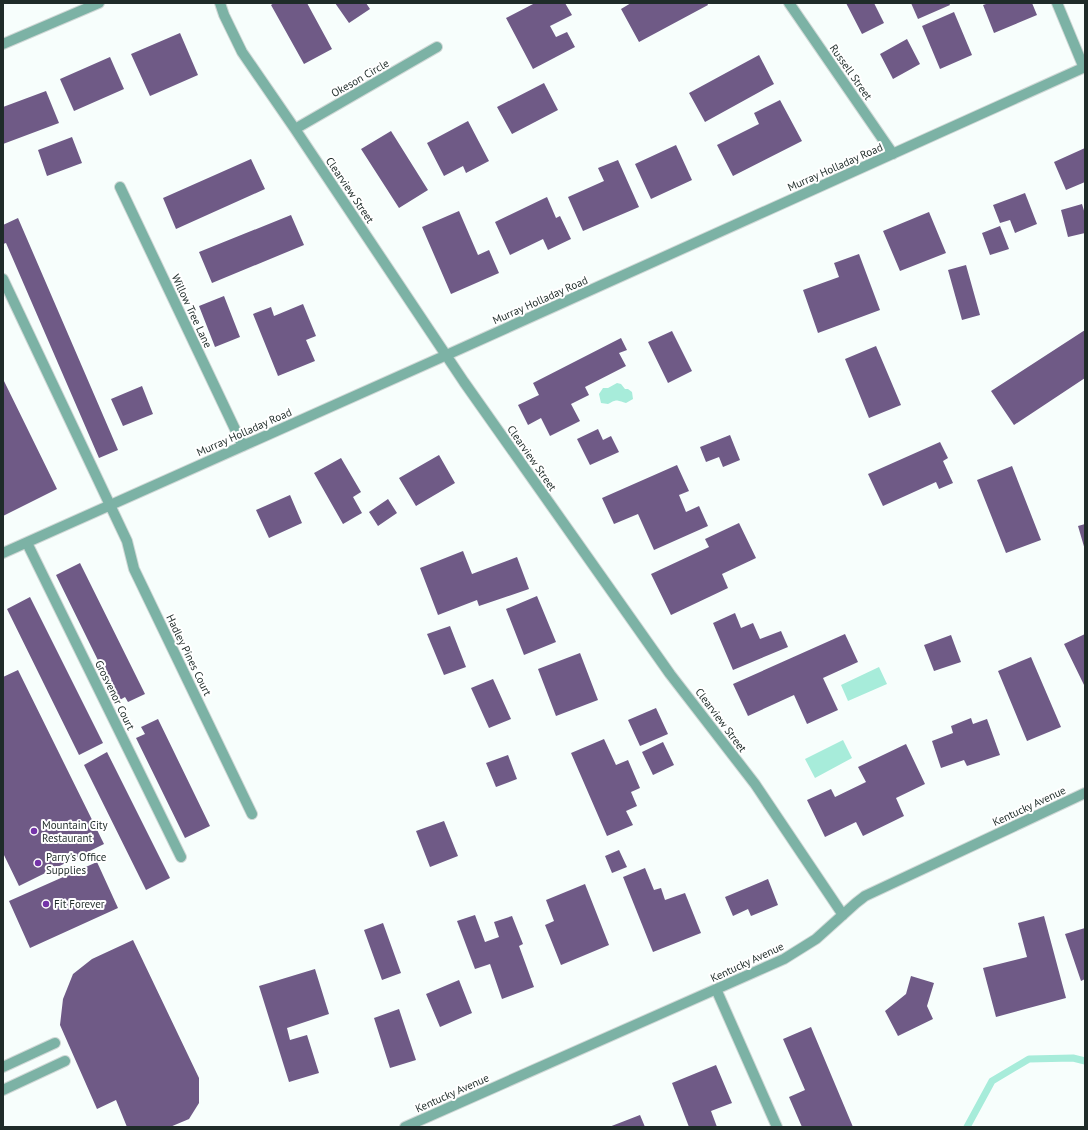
<svg xmlns="http://www.w3.org/2000/svg" width="1088" height="1130" font-family="'PT Sans',sans-serif">
	<style>
		.water { fill: #a7ecda }
		.lines { fill: none; stroke-linecap: round; stroke-linejoin: round }
		.stream { stroke: #a7ecda; stroke-width: 7 }
		.building { fill: #6f5a86 }
		.minor-casing { stroke: #d0d8d6; stroke-width: 12 }
		.minor { stroke: #7cb2a5; stroke-width: 10 }
		.poi-dot { fill: #7434a8; stroke: #fff; stroke-width: 1.5 }
		.labels { text-anchor: middle; stroke-width: 4; stroke-linejoin: round; paint-order: stroke }
		.street-label { font-size: 11px; fill: #1f2c29; stroke: #fff }
		.poi-label { font-size: 11px; fill: #1f2c29; stroke: #fff; text-anchor: start }
	</style>
	<rect width="100%" height="100%" fill="#f7fefc"/>
	<!-- water -->
	<path class="water" d="M617,383L621,384L625,389H628L632,392L633,399L626,403C616,400 617,399 608,404L601,403L599,394L603,388H608Z
		M879,667L887,684L848,701L841,685Z
		M843,740L852,758L815,778L805,759Z"/>
	<g class="lines">
		<!-- stream -->
		<path class="stream" d="M967,1127L992,1081L1029,1059L1073,1058L1085,1061"/>
	</g>
	<!-- building -->
	<path class="building" d="M274,3H307L332,49L304,64L271,5Z
		M335,3H366L370,9L349,23Z
		M535,3H565L572,15L550,26L556,37L567,32L575,47L533,69L506,18Z
		M631,3H707L708,5L639,42L621,9Z
		M846,3H874L884,23L862,34Z
		M911,3H949L950,5L918,19Z
		M989,3H1032L1037,15L994,33L983,5Z
		M954,12L972,55L940,69L922,26Z
		M180,33L198,75L150,96L131,54Z
		M907,39L920,64L893,79L880,54Z
		M759,55L774,84L705,122L689,93Z
		M110,57L124,89L74,111L60,79Z
		M544,83L558,110L512,134L497,107Z
		M46,91L59,123L3,144V107Z
		M780,100L802,141L733,176L717,145L759,124L754,113Z
		M468,121L489,161L466,173L463,166L444,176L427,143Z
		M391,131L428,190L399,208L361,149Z
		M72,137L82,163L47,176L38,150Z
		M676,145L692,180L651,199L635,164Z
		M1085,148V182L1066,190L1054,162Z
		M251,159L265,189L176,229L163,198Z
		M618,160L639,207L583,231L568,197L604,181L598,168Z
		M1025,193L1037,224L1015,233L1010,220L1000,223L993,205Z
		M547,197L556,218L560,216L571,239L548,250L543,239L510,255L495,222Z
		M1082,204L1085,214V233L1068,237L1061,210Z
		M459,211L478,255L489,250L499,273L451,294L422,227Z
		M929,212L946,253L900,271L883,231Z
		M291,215L304,245L212,283L199,252Z
		M18,218L118,450L99,458L6,243L3,244V225Z
		M1000,226L1009,249L990,255L982,233Z
		M859,254L880,310L818,333L803,290L839,277L834,263Z
		M966,265L980,315L962,320L948,270Z
		M224,296L240,337L215,347L199,306Z
		M303,304L316,336L306,340L315,361L278,376L253,314L271,307L274,316Z
		M1085,330V378L1014,425L991,391Z
		M672,331L692,371L668,383L648,342Z
		M621,338L627,350L619,353L626,366L585,387L589,395L571,404L580,421L550,436L541,418L528,425L518,405L539,395L533,383Z
		M876,346L901,405L869,418L845,359Z
		M3,379L57,489L3,516Z
		M142,386L153,414L123,426L111,399Z
		M598,429L603,440L611,436L619,452L590,465L577,439Z
		M730,435L740,460L723,467L719,457L706,462L700,447Z
		M940,442L948,458L943,461L953,483L939,489L936,482L883,506L868,474Z
		M439,455L455,483L416,506L399,478Z
		M341,458L361,492L353,497L362,513L343,524L314,473Z
		M677,465L689,491L679,495L686,512L699,506L708,526L654,550L638,514L614,524L602,498Z
		M1012,466L1041,540L1006,553L977,480Z
		M290,495L302,523L269,538L256,510Z
		M388,499L397,513L378,526L369,512Z
		M739,523L756,558L722,574L728,588L671,615L651,574L709,547L705,539Z
		M1085,524V550L1078,526Z
		M463,551L472,574L517,557L529,589L479,606L477,600L438,615L420,568Z
		M80,563L145,694L128,702L125,697L118,701L56,575Z
		M537,596L556,642L524,655L506,609Z
		M30,597L103,743L79,755L7,609Z
		M735,613L741,628L753,623L760,639L781,631L788,647L733,670L713,623Z
		M450,626L466,667L444,675L427,634Z
		M845,634L858,662L823,678L838,710L807,724L794,695L748,716L733,684Z
		M1085,634V687L1064,644Z
		M951,635L961,662L934,671L924,645Z
		M580,653L598,700L556,716L538,669Z
		M1031,657L1061,727L1027,741L998,671Z
		M18,670L104,844L19,886L3,853V677Z
		M493,679L511,719L489,728L471,688Z
		M656,708L668,734L640,746L628,720Z
		M971,718L973,724L987,719L1000,755L967,766L964,760L941,768L932,741L953,733L951,726Z
		M158,719L210,826L185,838L136,738L145,734L141,727Z
		M604,739L616,765L628,760L640,788L631,792L637,806L626,811L633,825L607,836L571,753Z
		M663,742L674,765L653,775L642,752Z
		M906,744L925,784L896,798L904,816L863,836L856,822L825,837L807,800L831,789L835,797L866,782L858,767Z
		M107,752L170,878L146,890L84,765Z
		M508,755L517,779L496,787L486,763Z
		M444,821L458,856L430,867L416,831Z
		M619,850L627,867L612,873L605,856Z
		M97,862L118,908L30,948L9,901Z
		M645,868L654,890L661,888L665,900L685,893L701,933L653,952L623,877Z
		M768,879L778,905L751,916L748,909L733,916L725,897Z
		M585,884L609,945L561,965L545,925L554,921L546,900Z
		M475,915L485,942L499,937L494,922L512,916L523,944L519,946L534,987L502,999L490,964L475,969L457,921Z
		M1044,916L1066,998L996,1017L983,968L1027,957L1018,923Z
		M383,923L401,973L382,980L364,930Z
		M1085,928V979L1081,981L1065,934Z
		M133,940L199,1078V1103L189,1119L170,1127H127L116,1100L97,1109L60,1025L63,999L73,974L92,959Z
		M315,969L329,1014L287,1028L290,1040L307,1035L319,1073L289,1082L259,986Z
		M911,976L934,983L927,1006L933,1019L898,1036L885,1011L906,994Z
		M459,980L472,1013L440,1027L426,994Z
		M399,1009L416,1060L390,1068L374,1018Z
		M811,1027L853,1127H802L789,1097L805,1090L783,1039Z
		M716,1065L732,1103L711,1111L717,1127H689L672,1083Z
		M640,1115L645,1127H609Z"/>
	<g class="lines">
		<!-- minor casing -->
		<g class="minor-casing">
			<path id="minor" d="M220,3L224,15L242,52L295,129L464,382L670,674L755,784L843,915
				M789,3L893,154
				M1057,3L1084,68
				M3,44L99,3
				M295,129L437,47
				M120,187L243,446
				M3,279L127,541L134,569L252,814
				M27,543L181,857
				M3,553L460,349L1085,67
				M716,989L777,1127
				M3,1067L55,1043
				M3,1090L65,1061
				M405,1127L784,959L816,939L856,903L865,896L1085,793"/>
		</g>
		<!-- minor -->
		<use href="#minor" class="minor"/>
	</g>
	<!-- markers -->
	<g class="poi-dot">
		<circle cx="34" cy="831" r="4"/>
		<circle cx="38" cy="863" r="4"/>
		<circle cx="46" cy="904" r="4"/>
	</g>
	<g class="labels">
		<!-- street labels -->
		<g class="street-label">
			<text transform="translate(851 72) rotate(55)" y="4">Russell Street</text>
			<text transform="translate(360 78) rotate(-30)" y="4">Okeson Circle</text>
			<text transform="translate(835 167) rotate(-24)" y="4">Murray Holladay Road</text>
			<text transform="translate(350 190) rotate(56)" y="4">Clearview Street</text>
			<text transform="translate(540 300) rotate(-24)" y="4">Murray Holladay Road</text>
			<text transform="translate(192 311) rotate(65)" y="4">Willow Tree Lane</text>
			<text transform="translate(244 432) rotate(-24)" y="4">Murray Holladay Road</text>
			<text transform="translate(532 458) rotate(55)" y="4">Clearview Street</text>
			<text transform="translate(189 655) rotate(64)" y="4">Hadley Pines Court</text>
			<text transform="translate(115 695) rotate(64)" y="4">Grosvenor Court</text>
			<text transform="translate(721 720) rotate(53)" y="4">Clearview Street</text>
			<text transform="translate(1029 806) rotate(-25)" y="4">Kentucky Avenue</text>
			<text transform="translate(747 962) rotate(-25)" y="4">Kentucky Avenue</text>
			<text transform="translate(452 1093) rotate(-24)" y="4">Kentucky Avenue</text>
		</g>
		<!-- poi labels -->
		<g class="poi-label">
			<text x="42" y="829">Mountain City<tspan x="42" dy="13">Restaurant</tspan></text>
			<text x="46" y="861">Parry's Office<tspan x="46" dy="13">Supplies</tspan></text>
			<text x="54" y="908">Fit Forever</text>
		</g>
	</g>
	<!-- border -->
	<rect width="1088" height="1130" fill="none" stroke="#1f2c29" stroke-width="8"/>
</svg>
